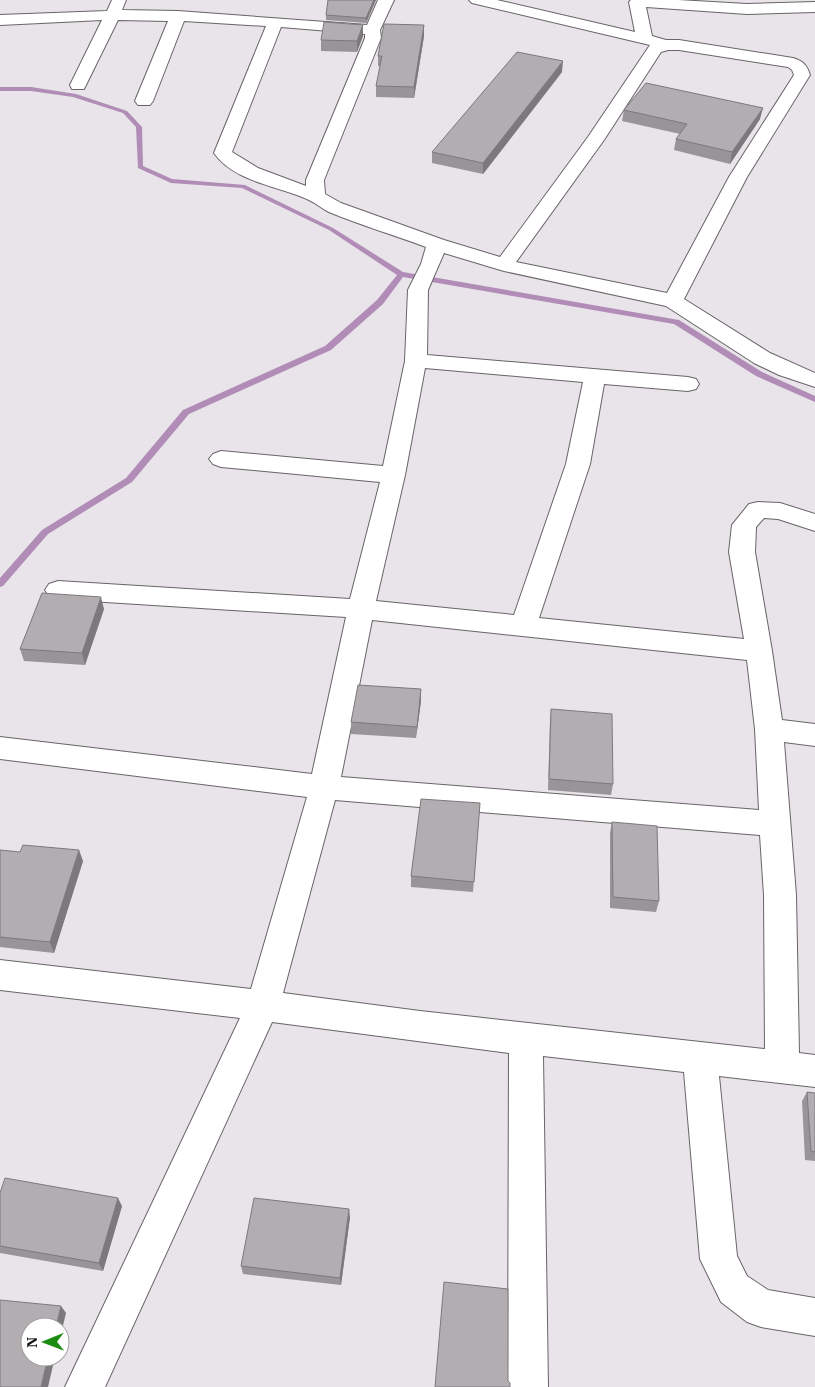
<svg xmlns="http://www.w3.org/2000/svg" width="815" height="1387" font-family="'IBM Plex Serif',serif">
	<style>
		.lines { fill: none; stroke-linecap: round; stroke-linejoin: round }
		.stream { fill: #b18cb7; fill-rule: evenodd }
		.street-casing { stroke: #686468; stroke-width: 2 }
		.street { fill: #fff; fill-rule: evenodd }
		.wall { fill: #989598 }
		.shaded-wall { fill: #7c797c }
		.building { fill: #b1adb1; stroke: #7c797c }
	</style>
	<rect width="100%" height="100%" fill="#e8e4e9"/>
	<g class="lines">
		<!-- stream -->
		<path class="stream" d="M0,87H31L76,94L127,111L142,127L143,166L172,179L245,185L333,228L403,272L679,320L762,372L815,396V402L756,376L674,324L403,277L383,304L331,350L189,414L132,482L48,534L3,586L0,587V578L42,530L126,478L183,410L325,346L377,300L397,275L329,230L242,188L171,183L138,168L136,127L123,113L73,97L31,91H0Z"/>
		<!-- street casing -->
		<g class="street-casing">
			<path id="street" d="M112,0H126L122,10L178,11L367,25L378,0H394L380,30L381,38L324,180L325,194L341,203L444,240L500,257L588,137L650,45L472,3L469,0H497L635,32L629,2L631,0H678L747,4L815,2V12L747,14L646,7L652,36L666,40H679L793,58C803,61 807,65 810,75L747,177L684,299L770,353L815,373V387L779,375L754,363L666,306L504,271L444,253L428,290L427,355L688,377L696,379L699,384L696,389L688,391L604,384L590,464L539,618L744,639L729,552L732,525L749,504L758,502L780,503L815,514V531L778,519L764,518L756,527L755,552L772,651L782,720L815,724V746L784,742L796,895L799,1053L815,1055V1087L719,1076L737,1256L747,1276L768,1290L815,1298V1336L761,1327L747,1322L721,1302L700,1259L684,1072L543,1056L548,1387H508L509,1053L272,1022L105,1387H65L240,1018L0,990V960L251,989L307,797L0,759V737L312,774L346,617L58,599L49,596L45,590L49,584L58,581L350,599L380,482L221,467L213,464L209,459L213,454L221,451L383,466L405,361L408,290L421,264L426,247C394,235 360,225 329,212C322,209 316,203 309,200C279,186 234,182 214,153L266,26L184,21L153,101L150,105H138L135,101L168,21L118,20L86,85L84,89H72L70,85L102,20L0,25V15L107,11ZM281,27L365,34V38L306,180V186L258,168L232,152ZM668,50H679L788,67L792,70L794,75L729,177L667,293L516,262L604,140L661,52ZM425,368L583,382L566,464L514,615L376,601L405,475ZM372,620L747,660L755,729L759,810L341,777ZM335,800L760,835L764,895L765,1049L420,1011L283,993Z"/>
		</g>
		<!-- street -->
		<use href="#street" class="street"/>
	</g>
	<!-- wall -->
	<path class="wall" d="M328,0H376L366,23L326,20V15Z
		M363,25V36L357,52L321,51V40Z
		M424,25V36L414,98L376,97V86L380,66H378V56Z
		M562,72L483,174L432,163V152Z
		M624,110L760,119L730,164L674,150L676,139L680,134L622,121Z
		M104,609L85,665L24,661L20,649Z
		M421,689V701L416,738L351,734V722Z
		M551,709L613,784L611,795L548,790L550,721Z
		M480,803L473,892L411,887V876Z
		M612,822L659,901L656,912L610,908V833Z
		M0,850L83,861L54,953L0,947Z
		M807,1092L815,1093V1161L805,1160L802,1101Z
		M0,1193L122,1206L103,1271L0,1253Z
		M350,1217L341,1285L243,1274L241,1266Z"/>
	<!-- shaded-wall -->
	<path class="shaded-wall" d="M374,0H376L366,23V18Z
		M363,25V36L357,52V41Z
		M424,25V36L414,98V87Z
		M563,61L562,72L483,174V163Z
		M763,108L760,119L730,164L732,152Z
		M101,597L104,609L85,665L82,653Z
		M421,689V701L416,738L417,727Z
		M79,850L83,861L54,953L50,942Z
		M118,1198L122,1206L103,1271L99,1263Z
		M349,1209L350,1217L341,1285L340,1278Z
		M61,1306L66,1313L60,1338V1327H56Z
		M48,1357H55L48,1387H41Z"/>
	<!-- building -->
	<path class="building" d="M328,0H374L366,18L326,15Z
		M324,22L363,25L357,41L321,40Z
		M384,24L424,25L414,87L376,86L382,56H378Z
		M517,52L563,61L483,163L432,152Z
		M646,83L763,108L732,152L676,139L687,124L624,110Z
		M42,593L101,597L82,653L20,649Z
		M358,685L421,689L417,727L351,722Z
		M551,709L612,714L613,784L549,779Z
		M421,799L480,803L474,882L411,876Z
		M612,822L657,826L659,901L613,897Z
		M23,845L79,850L50,942L0,937V850L20,852Z
		M807,1092L815,1093V1152L811,1151Z
		M5,1178L118,1198L99,1263L0,1246V1193Z
		M254,1198L349,1209L340,1278L241,1266Z
		M444,1282L508,1289V1381L510,1383V1387H435Z
		M0,1300L61,1306L56,1327H30V1357H48L41,1387H0Z"/>
	<!-- north arrow -->
	<g transform="translate(45 1342) rotate(269)"><circle r="24" fill="#ffffff" stroke="#a1a1a1"/>
	<path d="M0-4L9 19L0 12L-9 19Z" fill="#1d8d11"/>
	<text y="-8" font-size="14" font-weight="bold" text-anchor="middle" fill="#151415">N</text>
	</g>
</svg>
